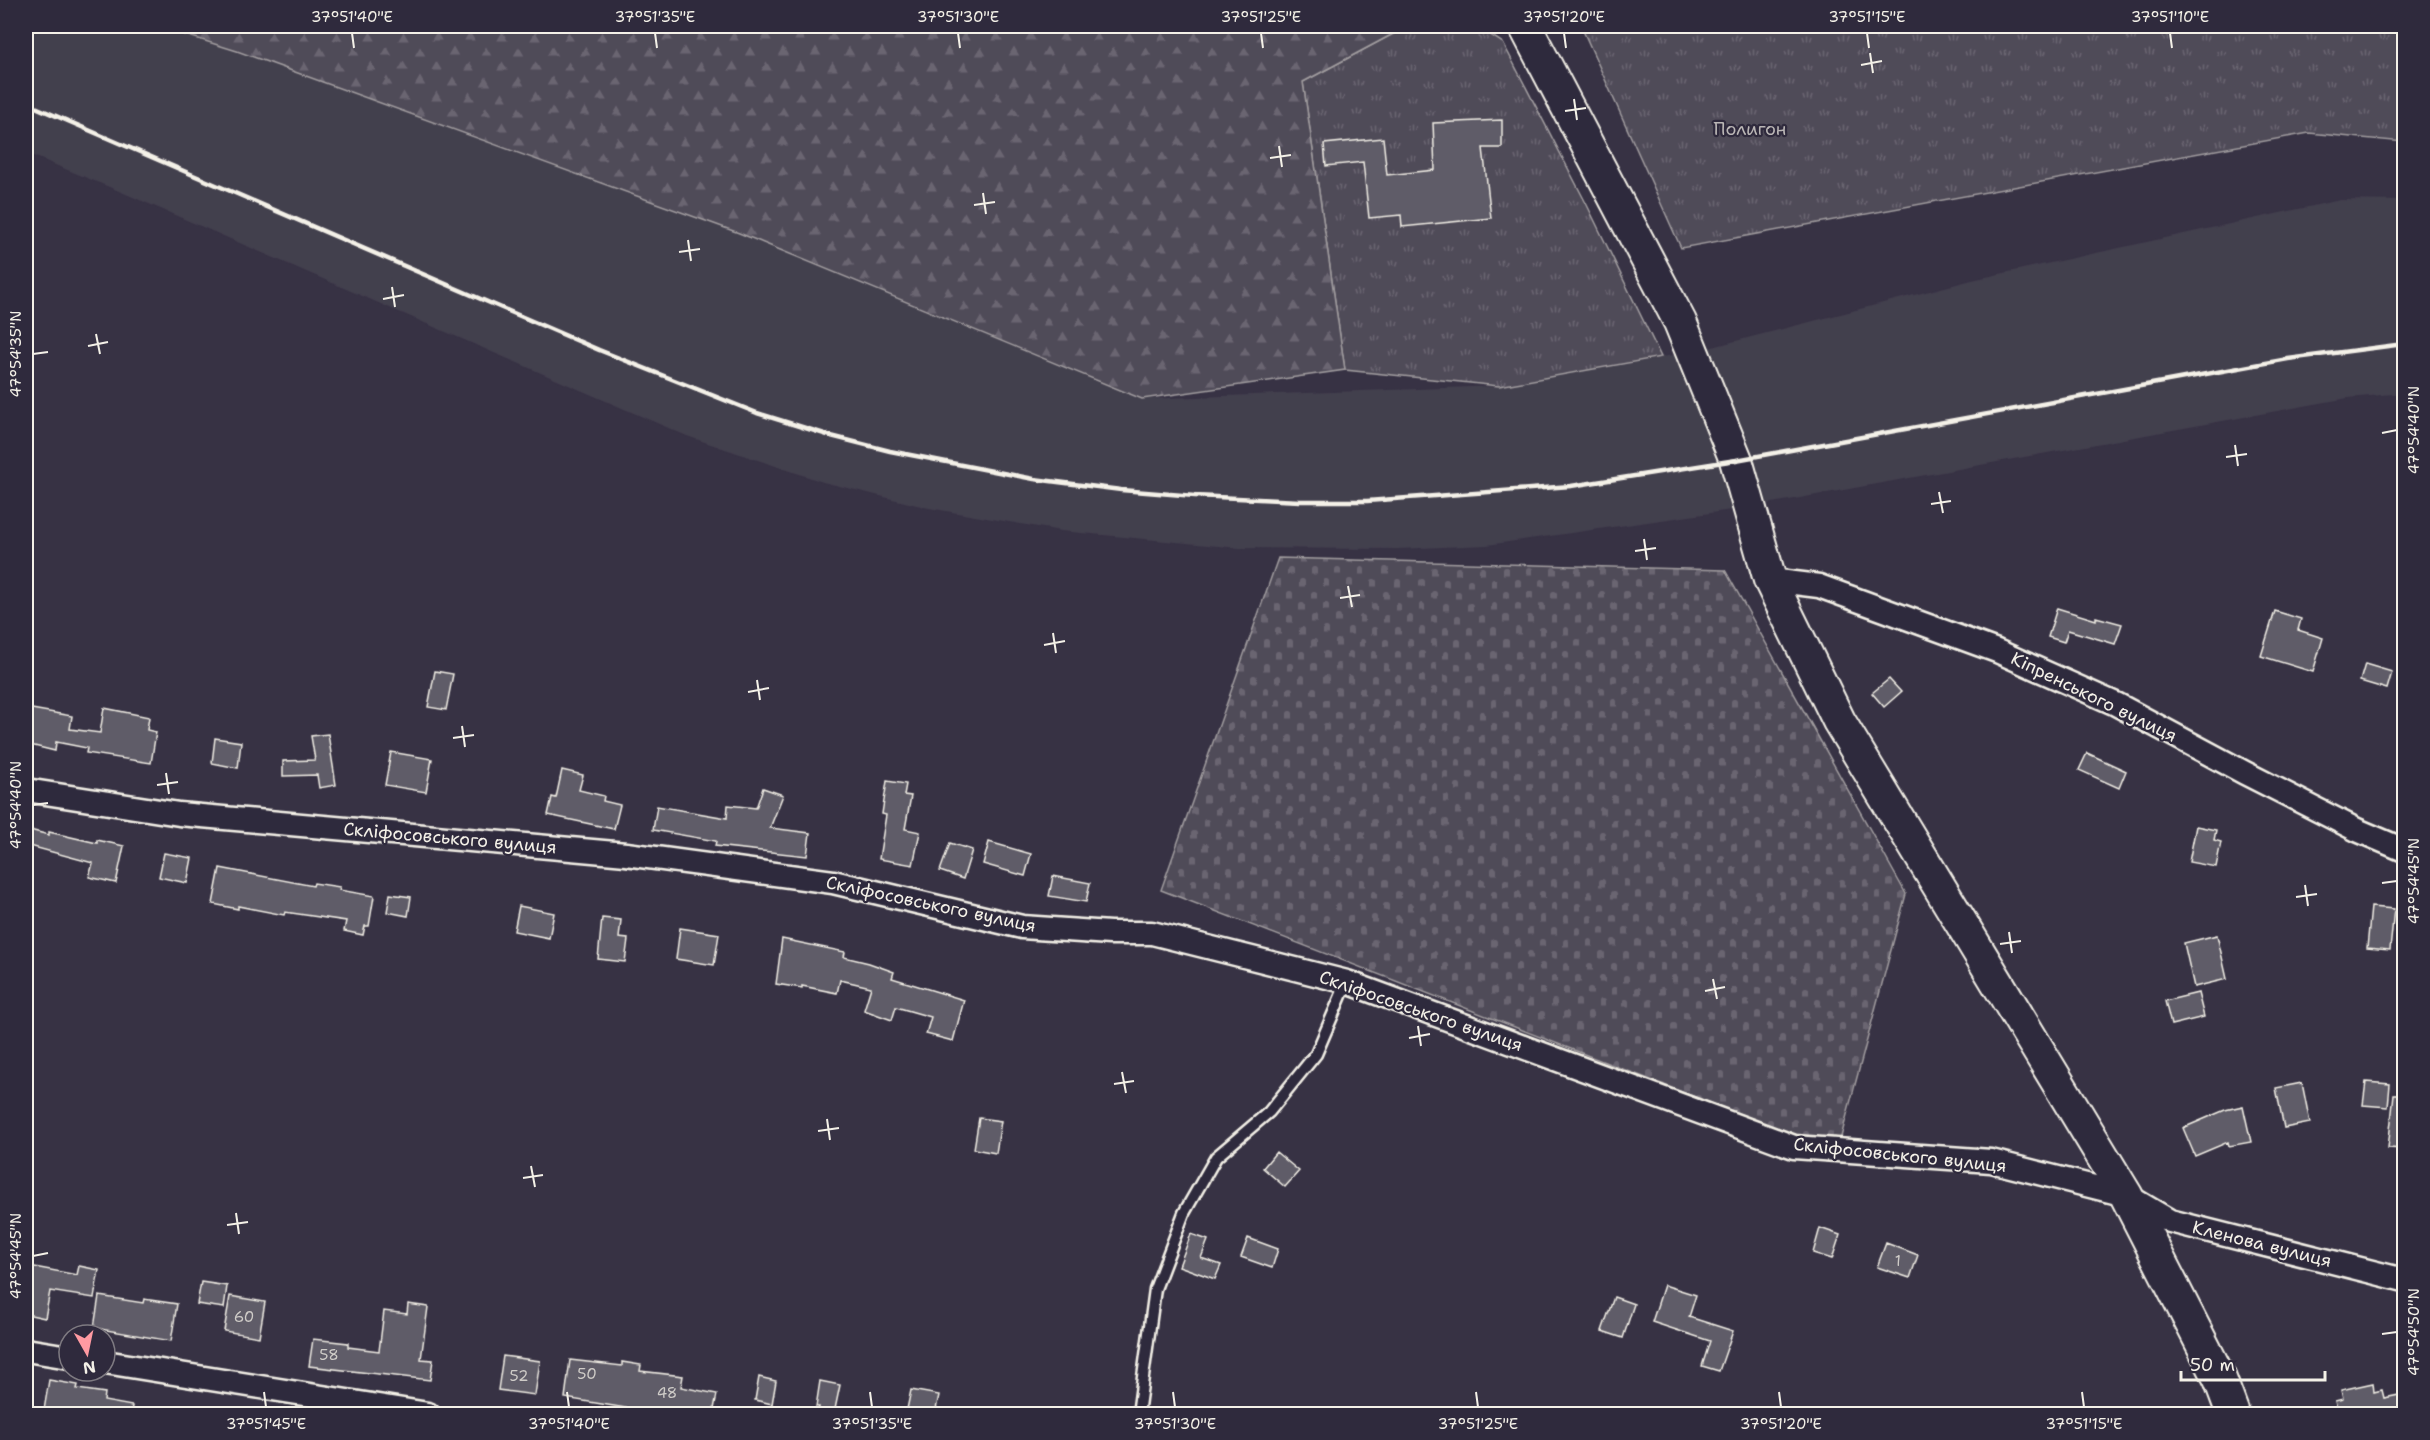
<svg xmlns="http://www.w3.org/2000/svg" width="2430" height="1440" font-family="'Shantell Sans',sans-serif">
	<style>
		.built { fill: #433f4e }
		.grass { fill: url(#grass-tufts); stroke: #a29ea0; stroke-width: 1.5 }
		.forest { fill: url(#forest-firs); stroke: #a29ea0; stroke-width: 1.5 }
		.cemetery { fill: url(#cemetery-stones); stroke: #a29ea0; stroke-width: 1.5 }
		.building { fill: #5f5c67; stroke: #f4f1e8; stroke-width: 1.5 }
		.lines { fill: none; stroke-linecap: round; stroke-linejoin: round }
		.service-casing { stroke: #f4f1e8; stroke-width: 15 }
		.minor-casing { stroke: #f4f1e8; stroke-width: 27 }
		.secondary-casing { stroke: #f4f1e8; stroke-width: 36 }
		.service { stroke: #2f2a3d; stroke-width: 10 }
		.minor { stroke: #2f2a3d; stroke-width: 22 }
		.secondary { stroke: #2f2a3d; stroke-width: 32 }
		.rail { stroke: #f4f1e8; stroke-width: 4.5 }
		.ticks { fill: none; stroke: #f4f1e8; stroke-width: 2 }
		.labels { text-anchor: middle; stroke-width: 4.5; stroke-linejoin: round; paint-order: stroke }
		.number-label { font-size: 15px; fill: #cfccc8 }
		.park-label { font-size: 18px; fill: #bbb7b6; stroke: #2f2a3d }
		.street-label { font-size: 18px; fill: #f4f1e8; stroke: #2f2a3d }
		.neatline { fill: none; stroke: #f4f1e8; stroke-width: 2 }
		.ticks-label { font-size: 15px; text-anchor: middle; fill: #f4f1e8 }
	</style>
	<defs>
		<pattern id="grass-tufts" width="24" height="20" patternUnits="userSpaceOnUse" patternTransform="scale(1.5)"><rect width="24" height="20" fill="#504b59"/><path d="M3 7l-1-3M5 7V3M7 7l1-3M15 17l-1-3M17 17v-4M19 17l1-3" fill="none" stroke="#6a6571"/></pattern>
		<pattern id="forest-firs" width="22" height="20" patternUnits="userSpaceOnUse" patternTransform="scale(1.5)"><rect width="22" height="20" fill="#504b59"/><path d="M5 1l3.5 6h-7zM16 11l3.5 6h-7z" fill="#6a6571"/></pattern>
		<pattern id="cemetery-stones" width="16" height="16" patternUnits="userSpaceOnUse" patternTransform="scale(1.5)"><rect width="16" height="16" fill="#504b59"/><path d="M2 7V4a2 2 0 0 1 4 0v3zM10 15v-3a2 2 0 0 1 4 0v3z" fill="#6a6571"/></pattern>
	</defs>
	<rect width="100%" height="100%" fill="#373244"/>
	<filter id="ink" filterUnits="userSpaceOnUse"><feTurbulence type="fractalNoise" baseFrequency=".0167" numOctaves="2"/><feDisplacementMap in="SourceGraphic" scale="12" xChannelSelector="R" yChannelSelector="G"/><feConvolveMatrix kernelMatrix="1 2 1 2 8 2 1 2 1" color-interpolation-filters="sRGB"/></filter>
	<g filter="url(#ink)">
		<!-- built -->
		<path class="built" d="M26,26H157L237,51L739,233L1142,399L1499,386L1701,350L1972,280L2340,200L2404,201V393L2348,398L1745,508L1487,545L1398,549L1239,548L1061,531L929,508L823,482L687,436L119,191L26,153Z"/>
		<!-- grass -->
		<path class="grass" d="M1408,26H1477L1503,43L1587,205L1661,357L1499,386L1345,370L1303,82Z
			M1581,26H2404V142L2309,133L1681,248Z"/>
		<!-- forest -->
		<path class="forest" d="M157,26H1408L1303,82L1345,370L1142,399L739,233L237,51Z"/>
		<!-- cemetery -->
		<path class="cemetery" d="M1278,558L1725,570L1906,894L1837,1152L1161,890Z"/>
		<!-- building -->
		<path class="building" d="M1502,120V148H1483L1491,218L1402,227L1401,215L1369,218L1363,162L1326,166L1324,144L1383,138L1387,175L1435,170L1433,123Z
			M2057,608L2096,620V617L2122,624L2115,644L2068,630L2064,642L2048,637Z
			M2275,611L2301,619L2298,630L2323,638L2313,672L2261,656Z
			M2365,664L2392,672L2387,689L2360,681Z
			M435,671L453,674L446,710L428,707Z
			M1889,679L1901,692L1884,707L1872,693Z
			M26,708L72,716L70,729L100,733L104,708L149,717L147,730L156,732L151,763L86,753L87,748L56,742L55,751L26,744Z
			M328,734L336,785L319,788L317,775L283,776V761L315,760L311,736Z
			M215,738L241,742L238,768L212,763Z
			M391,752L432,759L426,792L385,785Z
			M2087,753L2126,771L2119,788L2079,770Z
			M562,770L583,775L579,790L604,796L603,801L620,805L614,829L548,815L552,797L556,798Z
			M887,781L906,784L904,795L911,796L905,829L920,832L913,865L879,859L886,815L882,814Z
			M763,788L783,795L770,828L810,833L807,856L715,846L716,841L653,830L657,806L727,818L728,805L756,808Z
			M2196,826L2216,830L2214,840L2221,842L2216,867L2189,862Z
			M26,829L49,835V832L97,843V840L124,846L116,883L89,877L93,863L26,845Z
			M989,842L1031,854L1025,876L983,864Z
			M950,843L972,850L963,879L940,871Z
			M164,853L192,858L187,883L159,877Z
			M220,868L313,886L314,883L340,887L339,890L374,896L369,926H365L363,935L344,931L346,921L285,912L284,915L238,906V909L213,904Z
			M1053,876L1090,883L1086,902L1049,896Z
			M390,894L411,897L408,916L387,912Z
			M519,906L554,913L549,938L514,931Z
			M2371,907L2394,909L2390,950L2367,948Z
			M602,918L621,920L619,938L628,939L625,962L598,959Z
			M680,928L719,934L714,965L676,959Z
			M2217,935L2227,979L2194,987L2184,943Z
			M782,939L845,952L844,957L869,963L894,972L892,978L964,1000L953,1041L926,1034L931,1017L896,1007L892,1020L864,1010L871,987L840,980L837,993L802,986V988L776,984Z
			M2198,993L2204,1017L2171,1025L2165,1001Z
			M2366,1082L2390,1084L2388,1107L2363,1105Z
			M2302,1083L2310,1123L2284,1128L2276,1088Z
			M2394,1094H2404V1149L2388,1148Z
			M2243,1106L2251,1142L2229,1146L2228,1142L2195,1156L2183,1128L2225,1110Z
			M979,1118L1001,1121L996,1153L974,1149Z
			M1276,1152L1299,1171L1285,1187L1263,1168Z
			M1820,1228L1840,1235L1832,1259L1813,1253Z
			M1191,1234L1208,1240L1201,1258L1221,1265L1215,1279L1179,1266Z
			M1248,1238L1278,1249L1272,1268L1241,1257Z
			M1886,1243L1918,1255L1910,1278L1877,1267Z
			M29,1266L77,1275L79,1266L99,1270L94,1298L50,1291L45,1318L26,1314V1284Z
			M201,1282L227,1286L224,1308L197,1304Z
			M1664,1285L1696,1295L1689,1317L1733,1331L1719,1371L1702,1366L1710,1341L1652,1322Z
			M99,1296L143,1303L144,1299L177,1304L171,1341L94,1328Z
			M230,1296L265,1302L259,1337L224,1331Z
			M1614,1297L1634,1304L1623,1338L1602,1331Z
			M408,1304L428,1307L421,1359L433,1360L430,1380L309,1366L313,1339L348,1343V1347L379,1351L384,1311L407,1314Z
			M503,1356L540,1361L535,1395L498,1390Z
			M570,1360L622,1366V1362L641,1365L640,1371L683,1376L681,1387L717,1394L713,1414L678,1408L677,1413L650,1409V1412L565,1398Z
			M759,1377L776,1381L772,1404L755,1400Z
			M49,1380L78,1385L77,1389L105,1393L104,1401L132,1406L131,1414H72L44,1410Z
			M820,1381L840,1385L834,1414H818L819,1407H816Z
			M2373,1383L2374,1392L2382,1390L2384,1398L2404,1394V1414H2338L2335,1401L2343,1399L2341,1390Z
			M911,1390L939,1395L935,1414H906Z"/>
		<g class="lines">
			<!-- service casing -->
			<g class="service-casing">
				<path id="service" d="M1138,1414L1155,1289L1184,1213L1216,1157L1269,1112L1316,1054L1347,982"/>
			</g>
			<!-- minor casing -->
			<g class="minor-casing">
				<path id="minor" d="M1770,580L1819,586L1997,651L2116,704L2245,773L2357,830L2404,850
					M26,790L179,814L626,854L833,882L1022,927L1110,933H1152L1347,982L1794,1147L1991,1161L2126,1195L2170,1221L2404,1280
					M26,1350L69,1357
					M105,1362L428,1414"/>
			</g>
			<!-- secondary casing -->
			<g class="secondary-casing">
				<path id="secondary" d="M1525,26L1680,322L1736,460L1770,580L1839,721L2126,1195L2220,1379L2233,1414"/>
			</g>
			<!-- service -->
			<use href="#service" class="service"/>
			<!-- minor -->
			<use href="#minor" class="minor"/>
			<!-- secondary -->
			<use href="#secondary" class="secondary"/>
			<!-- rail -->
			<path class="rail" d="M26,103L599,350L757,413L831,436L890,451L1034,479L1121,490L1195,496L1300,501H1367L1571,486L1736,460L2288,359L2404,344"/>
		</g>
	</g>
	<!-- ticks -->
	<path class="ticks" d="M352,33L354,48M655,33L657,48M958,33L960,48M1261,33L1263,48M1564,33L1566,48M1867,33L1869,48M2170,33L2172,48M1870,53L1873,73M1861,65L1882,61M1574,99L1577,120M1565,111L1586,108M1279,146L1282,167M1270,158L1291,155M983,193L986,214M974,205L995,202M688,240L691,261M679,252L700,249M392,287L395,307M383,299L404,295M96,334L100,354M88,346L108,342M33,354L48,352M2382,433L2397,430M2235,445L2238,466M2226,457L2247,454M1939,492L1943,513M1931,504L1951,501M1644,539L1647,560M1635,551L1656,548M1348,586L1352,607M1340,598L1360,595M1053,633L1056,653M1044,645L1065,641M757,680L760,700M748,692L769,688M462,726L465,747M453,738L474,735M166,773L169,794M157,785L178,782M33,805L48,803M2382,883L2397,881M2305,885L2308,906M2296,897L2317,894M2009,932L2012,953M2000,944L2021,941M1713,979L1717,999M1705,991L1725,987M1418,1026L1421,1046M1409,1038L1430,1034M1122,1072L1126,1093M1114,1084L1134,1081M827,1119L830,1140M818,1131L839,1128M531,1166L535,1187M523,1178L543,1175M236,1213L239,1234M227,1225L248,1222M33,1256L48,1253M2382,1334L2397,1332M264,1392L266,1407M567,1392L569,1407M870,1392L872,1407M1173,1392L1175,1407M1476,1392L1478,1407M1779,1392L1781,1407M2082,1392L2084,1407"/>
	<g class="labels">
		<!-- number labels -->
		<g class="number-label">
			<text x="1898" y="1266">1</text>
			<text x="244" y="1322">60</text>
			<text x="329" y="1360">58</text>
			<text x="587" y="1379">50</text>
			<text x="519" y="1381">52</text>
			<text x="667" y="1398">48</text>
		</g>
		<!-- park labels -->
		<g class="park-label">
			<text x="1750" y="135">Полигон</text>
		</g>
		<!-- street labels -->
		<g class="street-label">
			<text transform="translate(2094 697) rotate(26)" y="6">Кіпренського вулиця</text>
			<text transform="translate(450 838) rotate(5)" y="6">Скліфосовського вулиця</text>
			<text transform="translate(931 904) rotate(12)" y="6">Скліфосовського вулиця</text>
			<text transform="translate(1421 1011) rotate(19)" y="6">Скліфосовського вулиця</text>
			<text transform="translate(1900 1155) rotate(6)" y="6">Скліфосовського вулиця</text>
			<text transform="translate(2262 1244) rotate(14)" y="6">Кленова вулиця</text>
		</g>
	</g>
	<!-- margin -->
	<rect width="2430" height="1440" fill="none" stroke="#2f2a3d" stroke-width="66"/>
	<!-- north arrow -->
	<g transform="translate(87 1353) rotate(171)"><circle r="28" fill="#2f2a3d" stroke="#7e7a81" stroke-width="1.5"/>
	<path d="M0-4.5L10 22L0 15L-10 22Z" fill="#ff9aa2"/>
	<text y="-9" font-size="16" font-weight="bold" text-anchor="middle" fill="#f4f1e8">N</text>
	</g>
	<!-- scale -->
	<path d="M2181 1371v9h144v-9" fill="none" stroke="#f4f1e8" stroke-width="3"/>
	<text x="2190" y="1371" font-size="18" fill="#f4f1e8" stroke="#2f2a3d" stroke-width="4.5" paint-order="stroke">50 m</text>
	<rect x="33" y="33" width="2364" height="1374" class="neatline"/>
	<g class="ticks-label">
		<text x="352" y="22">37°51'40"E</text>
		<text x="655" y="22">37°51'35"E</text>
		<text x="958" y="22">37°51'30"E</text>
		<text x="1261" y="22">37°51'25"E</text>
		<text x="1564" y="22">37°51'20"E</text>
		<text x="1867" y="22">37°51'15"E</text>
		<text x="2170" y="22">37°51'10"E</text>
		<text transform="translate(16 354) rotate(-90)" y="5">47°54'35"N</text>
		<text transform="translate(2414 430) rotate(-90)" y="5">47°54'40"N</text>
		<text transform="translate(16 805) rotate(-90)" y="5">47°54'40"N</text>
		<text transform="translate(2414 881) rotate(-90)" y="5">47°54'45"N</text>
		<text transform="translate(16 1256) rotate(-90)" y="5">47°54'45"N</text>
		<text transform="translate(2414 1332) rotate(-90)" y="5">47°54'50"N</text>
		<text x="266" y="1429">37°51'45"E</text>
		<text x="569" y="1429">37°51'40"E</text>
		<text x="872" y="1429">37°51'35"E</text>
		<text x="1175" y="1429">37°51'30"E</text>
		<text x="1478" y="1429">37°51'25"E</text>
		<text x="1781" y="1429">37°51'20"E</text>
		<text x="2084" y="1429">37°51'15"E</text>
	</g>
</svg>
